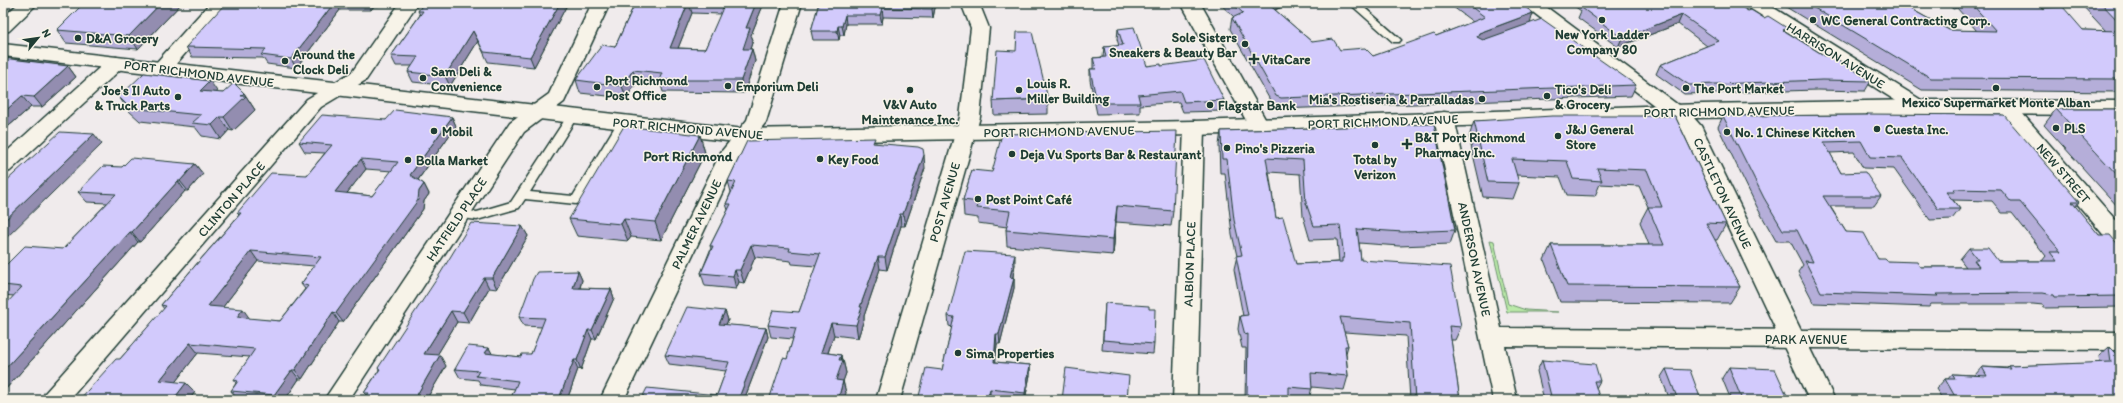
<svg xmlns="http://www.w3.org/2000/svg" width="2123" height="403" font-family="Itim,sans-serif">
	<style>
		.green { fill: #bae9a8; stroke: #6c936e }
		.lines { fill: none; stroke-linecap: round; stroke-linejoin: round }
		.service-casing { stroke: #1f3d34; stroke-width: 3 }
		.minor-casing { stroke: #1f3d34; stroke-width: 3 }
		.tertiary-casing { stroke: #1f3d34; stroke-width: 3 }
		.service { fill: #f7f3e8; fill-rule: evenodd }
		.minor { fill: #f7f3e8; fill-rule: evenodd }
		.tertiary { fill: #f7f3e8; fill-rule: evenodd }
		.wall { fill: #b5aed9; stroke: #1f3d34; fill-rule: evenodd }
		.shaded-wall { fill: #938db0; stroke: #1f3d34 }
		.building { fill: #d2cafc; stroke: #1f3d34; fill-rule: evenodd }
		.poi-dot { fill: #1f3d34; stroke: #f7f3e8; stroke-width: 1.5 }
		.labels { text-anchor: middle; stroke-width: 3; stroke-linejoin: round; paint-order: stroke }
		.poi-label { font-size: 13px; font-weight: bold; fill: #1f3d34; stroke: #f7f3e8; text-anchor: start }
		.street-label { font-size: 13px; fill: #1f3d34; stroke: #f7f3e8 }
		.neighbourhood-label { font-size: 14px; font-weight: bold; fill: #1f3d34; stroke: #f7f3e8 }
	</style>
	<rect width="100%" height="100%" fill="#f0ebec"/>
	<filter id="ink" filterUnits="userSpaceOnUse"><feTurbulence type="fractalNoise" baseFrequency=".025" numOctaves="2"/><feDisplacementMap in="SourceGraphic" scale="8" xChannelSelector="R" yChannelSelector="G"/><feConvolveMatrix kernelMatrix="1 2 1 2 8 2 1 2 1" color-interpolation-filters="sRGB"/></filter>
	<g filter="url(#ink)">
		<!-- green -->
		<path class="green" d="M1490,240L1494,241L1508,304L1526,310L1558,312H1507Z"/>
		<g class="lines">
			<!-- service casing -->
			<g class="service-casing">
				<path id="service" d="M1349,3H1359L1399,38L1401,40L1399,42H1393Z
					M572,114L577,117L530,192L573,196L619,120L623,119L628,122L580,203L576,204L525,199L519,208L477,220L456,217L454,214L460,210L477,212L511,202L568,115Z"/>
			</g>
			<!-- minor casing -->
			<g class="minor-casing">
				<path id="minor" d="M19,3H38L9,31L3,32V17Z
					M210,3H229L169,72L162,74L155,72L153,68L155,64Z
					M400,3H418L366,80L321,107L69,400H42L45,393L307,99L352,72Z
					M592,3H610L564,102L524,132L349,400H324L510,122L549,94Z
					M784,3H802L766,122L740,155L624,400H600L721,152L747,120Z
					M961,3H979L989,28L980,117L900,400H876L960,117L971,28Z
					M1181,3H1199L1203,8L1269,126L1266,131L1259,132L1252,131Z
					M1521,3H1541L1682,108L1685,112L1682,116L1675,118L1668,116Z
					M1745,3H1766L1926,103L1929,107L1926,111L1919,113L1912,111L1748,7Z
					M116,57L123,59L125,63L123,67L10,171L3,173V155L109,59Z
					M2008,103L2015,105L2120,225V247L2112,245L2001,113L1998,109L2001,105Z
					M1444,112L1451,113L1454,118L1501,328L2120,332V350L1505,346L1517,400H1493L1434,118L1437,113Z
					M1194,121L1201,123L1204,128L1197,400H1173L1184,128L1187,123Z"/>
			</g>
			<!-- tertiary casing -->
			<g class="tertiary-casing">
				<path id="tertiary" d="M3,44L744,129L1194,121L1703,104L1919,100L2120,101V115L1919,114L1694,118L1701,126L1835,400H1809L1682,130L1670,119L1194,135L744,143L3,56Z"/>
			</g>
			<!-- service -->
			<use href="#service" class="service"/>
			<!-- minor -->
			<use href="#minor" class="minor"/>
			<!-- tertiary -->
			<use href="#tertiary" class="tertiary"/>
		</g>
		<!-- wall -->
		<path class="wall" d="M84,3H182L138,49L66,43L57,30Z
			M232,3H381L379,6H374L371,10H340L296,68L267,64L263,58L192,57L186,47Z
			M424,3H568L534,67L488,62L478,41L450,86L413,82L408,72L412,66H396L391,56L420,15L418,11Z
			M635,3H764L751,35L753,40L750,49H752L755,61L744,93L663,92L661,85L637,82L626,98L580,93L576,80L615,47ZM692,13L721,14L705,49L678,48Z
			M819,3H936L933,18L883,17L882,24H846L844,35H840L839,40H813L811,31Z
			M1219,3H1283L1282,7L1275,10L1312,42L1340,50L1373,56L1436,36L1473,22L1448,3H1520L1530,23L1636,85L1631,96L1279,109L1274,107L1230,29L1232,18L1234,17Z
			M1570,3H1735L1748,11L1785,31L1825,56L1871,81L1865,91L1817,90L1684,94L1656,74L1660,65L1707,46L1678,24L1618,47L1578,18L1581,11Z
			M1788,3H1913L1902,4L1949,30L1977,31L1957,8L1953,9L1946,3H2037L2043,8L2083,30L2106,31L2080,3H2120V92L1922,90L1786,7Z
			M1118,29L1147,66H1161L1224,100L1222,111L1183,112L1179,102L1140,105V113L1097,114L1090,80V69H1093V58L1103,57L1104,47L1119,46L1117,39Z
			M3,58L68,66L76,77L42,107H31L3,131Z
			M218,93H244L255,110L233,131L229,130L221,139L202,136L195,127L140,121L129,111L119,97Z
			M1048,99V114L994,115L993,101Z
			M2056,109H2120V208H2119L2044,125Z
			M1867,114L2079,202L2075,207L2099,235L2120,247V307L2044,308L2043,305L2033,304H1931L1929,307L1814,303L1798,272L1803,265L1790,241H1776L1758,209L1718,127L1723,116L1866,115ZM1854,152L1863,168L1894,169L1930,220L1952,219L1960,209L1953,200L1992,201L2002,213H2012L2046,256L2042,261H1998L1969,248L1960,259L1966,267H1920L1887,261L1878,259L1846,232L1830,206H1874L1881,196L1841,173L1830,153Z
			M1675,116L1726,224L1717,240H1714L1740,287L1730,303L1560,302L1544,260L1551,245H1649L1640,222L1648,207L1639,186L1600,184L1595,196L1567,195L1560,177L1516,175L1519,183L1513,199L1483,197L1469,137L1474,121Z
			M452,117L456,126L418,180L424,184L429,194L424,201L423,209L343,322H339L302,379H299L285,400H238L231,391L236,383L234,380L250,357L198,353L175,382L195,392L189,400H79L120,359L164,309L161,305L239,215L237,213L307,175L325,153L305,152L299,142L386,120ZM366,169L392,171L372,196L347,193ZM258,261L314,266L301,284L305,289L280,321L250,319L222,308Z
			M1434,124L1455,230L1450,244L1399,246L1359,243L1361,260L1461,327L1455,340H1451L1460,400H1410L1406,336L1344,332L1348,346L1346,353L1348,376L1344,390L1312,387L1309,400H1245L1246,348H1242L1238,329L1240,316H1243L1234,269L1237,256L1232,234L1225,173H1220L1219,145L1221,131ZM1269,172L1300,174L1303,216L1310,240L1337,239L1339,262L1296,264L1276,218Z
			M700,135L705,153L661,240L631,237L628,241L577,236L569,219Z
			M876,143L925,168L905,226H901L887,270L880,269L864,316V319L858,338L834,335L828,353L841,355L842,360H843L846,373L843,381L846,393L787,359L793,339L771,337L768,325L799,312L816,266L792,264L791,261L755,257L744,283L739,282L736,289L705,286L701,273L711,248L710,246L728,210L726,204L731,192L728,181Z
			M195,164L203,174L188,191H185L140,242H138L3,392V307L14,296L3,295V267L63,249L107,203L87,202L78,192L122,167Z
			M972,170L1173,211L1171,226L1116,222L1113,255L1007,246L1006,230L1007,227L978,223V218L964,216L963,200Z
			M522,226L528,236L497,289L489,288L469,323L457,322L437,355L446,366L426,400H364L367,396L364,393L379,370L378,368Z
			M1015,264L1013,277L1014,278V288L1000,344H997L995,362L1030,365V375L1025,400H999L990,399L942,370L952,327L949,326L948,316Z
			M578,271L582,280L580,288L611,289L614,298L596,339H592L581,370L578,369L567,400H510L515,389L481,385L478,380L460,378L455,369L489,348L492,354L521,357L531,354L542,327L524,326L519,317Z
			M1105,303L1154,344L1153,354L1102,350Z
			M725,311L728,320L726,325L766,328L768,337L744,400H641L717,395L726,371L669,364L665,355Z
			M2109,347L2120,358V400H1943L1936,389L1945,379H1948L1952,374L1975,375L1982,367L2007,368L2009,366L2100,363L2099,356Z
			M1542,360L1600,381L1596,388L1600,400H1544L1537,371Z
			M1729,367L1789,400H1731L1722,378Z
			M1666,369L1701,400H1670L1661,377Z"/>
		<!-- shaded-wall -->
		<path class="shaded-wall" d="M161,3H182L138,49L129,36Z
			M334,3H336L340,10L296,68L291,59Z
			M367,3H372L374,6L371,10Z
			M377,3H381L379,6Z
			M560,3H568L534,67L530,57Z
			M688,3H689L692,13L673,61L670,48Z
			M756,3H764L751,35L753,40L746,61L743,49L746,28Z
			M934,3H936L933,18L932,9Z
			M1267,3H1283L1282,7L1265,13Z
			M882,8L883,17L882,24L880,15Z
			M1533,13L1530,24L1473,48L1477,37L1479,33Z
			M845,15L846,24L844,35L842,26Z
			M1682,15L1678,24L1618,47L1622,38Z
			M838,26L840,35L839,40L837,31Z
			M473,31L478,41L450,86L445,76Z
			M752,49L755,61L744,93L741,80Z
			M68,66L76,77L42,107L34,97Z
			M633,70L637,82L626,98L622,86Z
			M210,81L219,94L200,91Z
			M244,93L255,110L233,131L224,117Z
			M22,96L31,107L3,131V113Z
			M220,117L229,130L221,139L212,125Z
			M452,117L456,126L415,184L410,175Z
			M94,134L102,144L3,241V222Z
			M700,135L705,153L661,240L655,222Z
			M924,155L925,168L905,226L903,214Z
			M361,159L366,169L340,202L335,192Z
			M195,164L203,174L188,191L180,181Z
			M178,181L185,191L140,242L132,232Z
			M424,184L429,194L424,201L423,209L343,322L336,313Z
			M1117,206L1116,222L1113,255V239Z
			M900,214L901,226L887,270L885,257Z
			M624,219L631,237L628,241L621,224Z
			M522,226L528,236L497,289L492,278Z
			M130,232L138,242L3,392V371Z
			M751,245L755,257L744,283L740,270Z
			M251,251L258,261L216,316L208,306Z
			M1015,254V264L1011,288L1010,277Z
			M878,257L880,269L864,316V319L858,338L856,325L860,307Z
			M735,270L739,282L736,289L733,276Z
			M578,271L582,280L577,298L573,288Z
			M484,278L489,288L469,323L463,312Z
			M1014,278V288L1000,344L999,334Z
			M611,289L614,298L596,339L592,330Z
			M243,309L250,319L237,317Z
			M451,311L457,322L431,365L424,354Z
			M725,311L728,320L722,333L719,324Z
			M333,312L339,322L302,379L295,370Z
			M831,323L834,335L824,364L821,352Z
			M766,328L768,337L744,400H738Z
			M588,330L592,339L581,370L577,360Z
			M996,334L997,344L995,372L994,362Z
			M190,343L198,353L169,390L160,380Z
			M489,348L494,357L485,353Z
			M440,355L446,366L426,400H414Z
			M841,355L842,363L843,360L846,373L839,393L836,380L839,360Z
			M574,360L578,369L567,400H562L560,396Z
			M1030,365V375L1025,400V393Z
			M292,370L299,379L285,400H277L274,395Z
			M843,381L846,393L844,400H838Z
			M186,383L195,392L189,400H173Z
			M990,389V400H987Z
			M555,396L557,400H554Z"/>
		<!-- building -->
		<path class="building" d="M84,3H161L129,36L57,30Z
			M232,3H334L291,59L261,55L266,49L186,47L223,6H229Z
			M424,3H560L530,57L484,52L473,31L445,76L408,72L418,57L391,56L423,11H418Z
			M635,3H688L670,48L705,49L725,3H756L746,28H750L743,49H752L741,80H659L662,73L633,70L622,86L576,80L602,45L615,47Z
			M819,3H934L932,9L882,8L880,15H845L842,26H838L837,31H811Z
			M1232,3H1267L1312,42L1333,39L1340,50L1365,48L1373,56L1434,34L1436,36L1485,17L1466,3H1520L1533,13L1479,33L1477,37L1483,40L1542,19L1636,85L1281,98L1276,96L1232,18L1243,13Z
			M1586,3H1735L1748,11L1751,10L1764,18L1768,16L1787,28L1783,30L1825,56L1829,54L1871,81L1823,80L1689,85L1660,65L1719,41L1682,15L1622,38L1582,8L1590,6Z
			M1806,3H1900L1949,30L1996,31L1971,3H2037L2043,8L2063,7L2083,30L2120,31V79L1931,78Z
			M2101,3H2120V23Z
			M1134,27L1147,66L1161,64V66L1204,60L1224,100L1184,102L1180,91L1138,95L1140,103H1097L1090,69H1096L1093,58L1106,57L1104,47L1123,45L1118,29Z
			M1017,32H1032L1048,99L993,101L997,50L1016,51Z
			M3,58L68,66L34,97L22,96L3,113Z
			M144,73L210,81L200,91L223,93L234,83L244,93L241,96H246L224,117H220L212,125L192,123L201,115L130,108L119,97Z
			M2056,109H2120V178Z
			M395,110L452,117L410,175L424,184L419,191L418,200L336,313L333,312L295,370H292L274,395L231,391L238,381L234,380L255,349L190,343L160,380L186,383L173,400H79L116,359H120L166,306L161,305L241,213H237L271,173L307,175L332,145L299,142L322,115L386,120ZM361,159L398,162L372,196L335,192ZM251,251L321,257L301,284L308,286L280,321L237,317L243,309L208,306Z
			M1867,114L2004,115L2079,202H2072L2099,235H2110L2120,247V296L2054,297L2053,295L2043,293L1936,294L1938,296L1821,292L1805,261L1813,262L1797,230H1783L1764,198L1723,116L1868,115ZM1861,141L1870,157L1902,158L1938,209H1960L1946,192H1955L1954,189L2001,190L2011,202H2020L2061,252H2050L2057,261H1998L1988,248H1969L1978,260H1974L1979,267H1920L1917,262L1887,261L1885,259H1878L1864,233L1846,232L1823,196H1881L1865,172L1841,173L1824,142Z
			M1552,116H1675L1726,224L1706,223L1740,287L1567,286L1551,245H1664L1648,207H1662L1647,170L1597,168L1602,181L1573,179L1567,161L1512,159L1519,183L1488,182L1474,121Z
			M1434,124L1455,230L1403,232L1357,229L1361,260L1450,266L1461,327L1449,326L1460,400H1415L1410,323L1340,317L1348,346H1345L1348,376L1311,373L1312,389L1289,387V400H1254V396L1247,395L1248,334L1245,335L1240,316L1248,315L1236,256L1242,255L1234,220L1227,159H1222L1221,131ZM1266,158L1303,160L1306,203L1314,226L1340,225L1344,258H1342V262L1296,264L1283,217L1276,218Z
			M624,126L700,135L655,222L624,219L621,224L569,219Z
			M1177,131L1173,211L1117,206L1113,239L1006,230L1010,211L977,208L979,202L963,200L972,170L992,172L1002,134Z
			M60,132L94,134L3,222V184Z
			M875,138L873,143L918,147L923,149L924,155L903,214H900L885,257H878L860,307H862L856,325L831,323L821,352L841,355L839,360H843L836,380L843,381L838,400H769L783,358L787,359L796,328L768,325L773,310L799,312L820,254L789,251L790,248L751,245L740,270H735L733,276L701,273L713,246H710L731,204H726L736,182L728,181L747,141Z
			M131,158L195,164L180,181H178L132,232H130L3,371V307L22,287L3,285V267H4L25,246L63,249L116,194L78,192L103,166L122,167Z
			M471,223L522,226L492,278H484L463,312L451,311L424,354L440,355L414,400H364L369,393H364L380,369L378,368L440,274Z
			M965,251L1015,254L1010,277L1014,278L999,334H996L994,362L1030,365L1025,393L990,389L987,400H918L926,368L942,370L954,317L948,316Z
			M578,271L573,288L611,289L592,330H588L577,360H574L560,396H555L554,400H510L518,381L476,376L479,371L455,369L468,346L489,348L485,353L521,357L522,354H531L545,318L519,317L533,279L537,272Z
			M1105,303L1149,306V309H1155L1154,344L1103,340Z
			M687,307L725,311L719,324L766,328L738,400H641L647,388L717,395L729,362L665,355Z
			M2109,347L2120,358V399H2105L2106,400H1957L1945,379H1955L1952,374L1987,376L1982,367L2011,369L2009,366L2111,362Z
			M1542,360L1595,364L1600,381H1594L1600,400H1552Z
			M1729,367L1775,369L1789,400H1742Z
			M1066,368L1129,376L1127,399L1137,400H1062Z
			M1666,369L1690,370L1701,400H1678Z
			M227,397L232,400H225Z"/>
	</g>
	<!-- markers -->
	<g class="poi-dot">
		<circle cx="1602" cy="20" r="4"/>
		<circle cx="1813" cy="20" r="4"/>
		<circle cx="78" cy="38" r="4"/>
		<circle cx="1245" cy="44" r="4"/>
		<path d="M1252 53h4v4h4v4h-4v4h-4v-4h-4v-4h4z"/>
		<circle cx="285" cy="61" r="4"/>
		<circle cx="423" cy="78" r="4"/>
		<circle cx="728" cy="86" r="4"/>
		<circle cx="597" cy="87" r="4"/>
		<circle cx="1686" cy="88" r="4"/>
		<circle cx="1996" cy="88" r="4"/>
		<circle cx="910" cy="90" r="4"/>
		<circle cx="1019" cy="90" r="4"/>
		<circle cx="1547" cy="96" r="4"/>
		<circle cx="178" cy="97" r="4"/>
		<circle cx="1482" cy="99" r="4"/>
		<circle cx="1210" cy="105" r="4"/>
		<circle cx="2056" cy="128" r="4"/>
		<circle cx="1877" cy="129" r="4"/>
		<circle cx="434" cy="131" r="4"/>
		<circle cx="1727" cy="132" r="4"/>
		<circle cx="1558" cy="136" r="4"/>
		<path d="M1405 138h4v4h4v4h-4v4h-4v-4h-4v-4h4z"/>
		<circle cx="1375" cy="145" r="4"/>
		<circle cx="1227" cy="148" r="4"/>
		<circle cx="1012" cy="154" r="4"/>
		<circle cx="820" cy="159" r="4"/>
		<circle cx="408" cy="160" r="4"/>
		<circle cx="978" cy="199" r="4"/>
		<circle cx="958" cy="353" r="4"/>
	</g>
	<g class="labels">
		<!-- poi labels -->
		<g class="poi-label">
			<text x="1821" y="25">WC General Contracting Corp.</text>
			<text x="1602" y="39" text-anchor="middle">New York Ladder<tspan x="1602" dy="15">Company 80</tspan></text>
			<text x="1237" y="42" text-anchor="end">Sole Sisters<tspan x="1237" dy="15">Sneakers &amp; Beauty Bar</tspan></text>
			<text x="86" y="43">D&amp;A Grocery</text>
			<text x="293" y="59">Around the<tspan x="293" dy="15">Clock Deli</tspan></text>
			<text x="1262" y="64">VitaCare</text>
			<text x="431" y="76">Sam Deli &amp;<tspan x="431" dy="15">Convenience</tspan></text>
			<text x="605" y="85">Port Richmond<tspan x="605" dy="15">Post Office</tspan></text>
			<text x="1027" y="88">Louis R.<tspan x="1027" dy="15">Miller Building</tspan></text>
			<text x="736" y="91">Emporium Deli</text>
			<text x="1694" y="93">The Port Market</text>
			<text x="1555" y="94">Tico's Deli<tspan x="1555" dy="15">&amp; Grocery</tspan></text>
			<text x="170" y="95" text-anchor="end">Joe's II Auto<tspan x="170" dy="15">&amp; Truck Parts</tspan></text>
			<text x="1474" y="104" text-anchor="end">Mia's Rostiseria &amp; Parralladas</text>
			<text x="1996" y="107" text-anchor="middle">Mexico Supermarket Monte Alban</text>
			<text x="910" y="109" text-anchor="middle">V&amp;V Auto<tspan x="910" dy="15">Maintenance Inc.</tspan></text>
			<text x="1218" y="110">Flagstar Bank</text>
			<text x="2064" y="133">PLS</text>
			<text x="1566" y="134">J&amp;J General<tspan x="1566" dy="15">Store</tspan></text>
			<text x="1885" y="134">Cuesta Inc.</text>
			<text x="442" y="136">Mobil</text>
			<text x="1735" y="137">No. 1 Chinese Kitchen</text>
			<text x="1415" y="142">B&amp;T Port Richmond<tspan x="1415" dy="15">Pharmacy Inc.</tspan></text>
			<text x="1235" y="153">Pino's Pizzeria</text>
			<text x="1020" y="159">Deja Vu Sports Bar &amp; Restaurant</text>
			<text x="828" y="164">Key Food</text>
			<text x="1375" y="164" text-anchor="middle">Total by<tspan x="1375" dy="15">Verizon</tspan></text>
			<text x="416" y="165">Bolla Market</text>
			<text x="986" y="204">Post Point Café</text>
			<text x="966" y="358">Sima Properties</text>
		</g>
		<!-- street labels -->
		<g class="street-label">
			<text transform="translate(1836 55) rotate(32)" y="5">HARRISON AVENUE</text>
			<text transform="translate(199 73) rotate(7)" y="5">PORT RICHMOND AVENUE</text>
			<text transform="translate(1719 111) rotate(-1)" y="5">PORT RICHMOND AVENUE</text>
			<text transform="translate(1383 121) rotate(-2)" y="5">PORT RICHMOND AVENUE</text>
			<text transform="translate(688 128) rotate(5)" y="5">PORT RICHMOND AVENUE</text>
			<text transform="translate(1059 131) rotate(-1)" y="5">PORT RICHMOND AVENUE</text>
			<text transform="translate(2064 173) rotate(49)" y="5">NEW STREET</text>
			<text transform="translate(1723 193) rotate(65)" y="5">CASTLETON AVENUE</text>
			<text transform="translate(231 199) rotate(-49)" y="5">CLINTON PLACE</text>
			<text transform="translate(944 202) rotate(-74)" y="5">POST AVENUE</text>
			<text transform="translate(456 219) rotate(-56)" y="5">HATFIELD PLACE</text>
			<text transform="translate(696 224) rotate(-64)" y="5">PALMER AVENUE</text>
			<text transform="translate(1475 259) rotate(78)" y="5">ANDERSON AVENUE</text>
			<text transform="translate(1189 264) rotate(-88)" y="5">ALBION PLACE</text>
			<text x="1806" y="344">PARK AVENUE</text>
		</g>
		<!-- neighbourhood labels -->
		<g class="neighbourhood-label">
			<text x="688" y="161">Port Richmond</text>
		</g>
	</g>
	<!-- margin -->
	<rect width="2123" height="403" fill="none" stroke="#f7f3e8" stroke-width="16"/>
	<rect x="8" y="8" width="2107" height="387" fill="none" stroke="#1f3d34" stroke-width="1.5" filter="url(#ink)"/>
	<!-- north arrow -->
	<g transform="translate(38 38) rotate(61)" stroke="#f7f3e8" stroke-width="3" paint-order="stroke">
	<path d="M0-3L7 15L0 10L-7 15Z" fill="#1f3d34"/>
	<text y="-6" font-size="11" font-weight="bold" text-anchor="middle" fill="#1f3d34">N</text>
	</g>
</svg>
